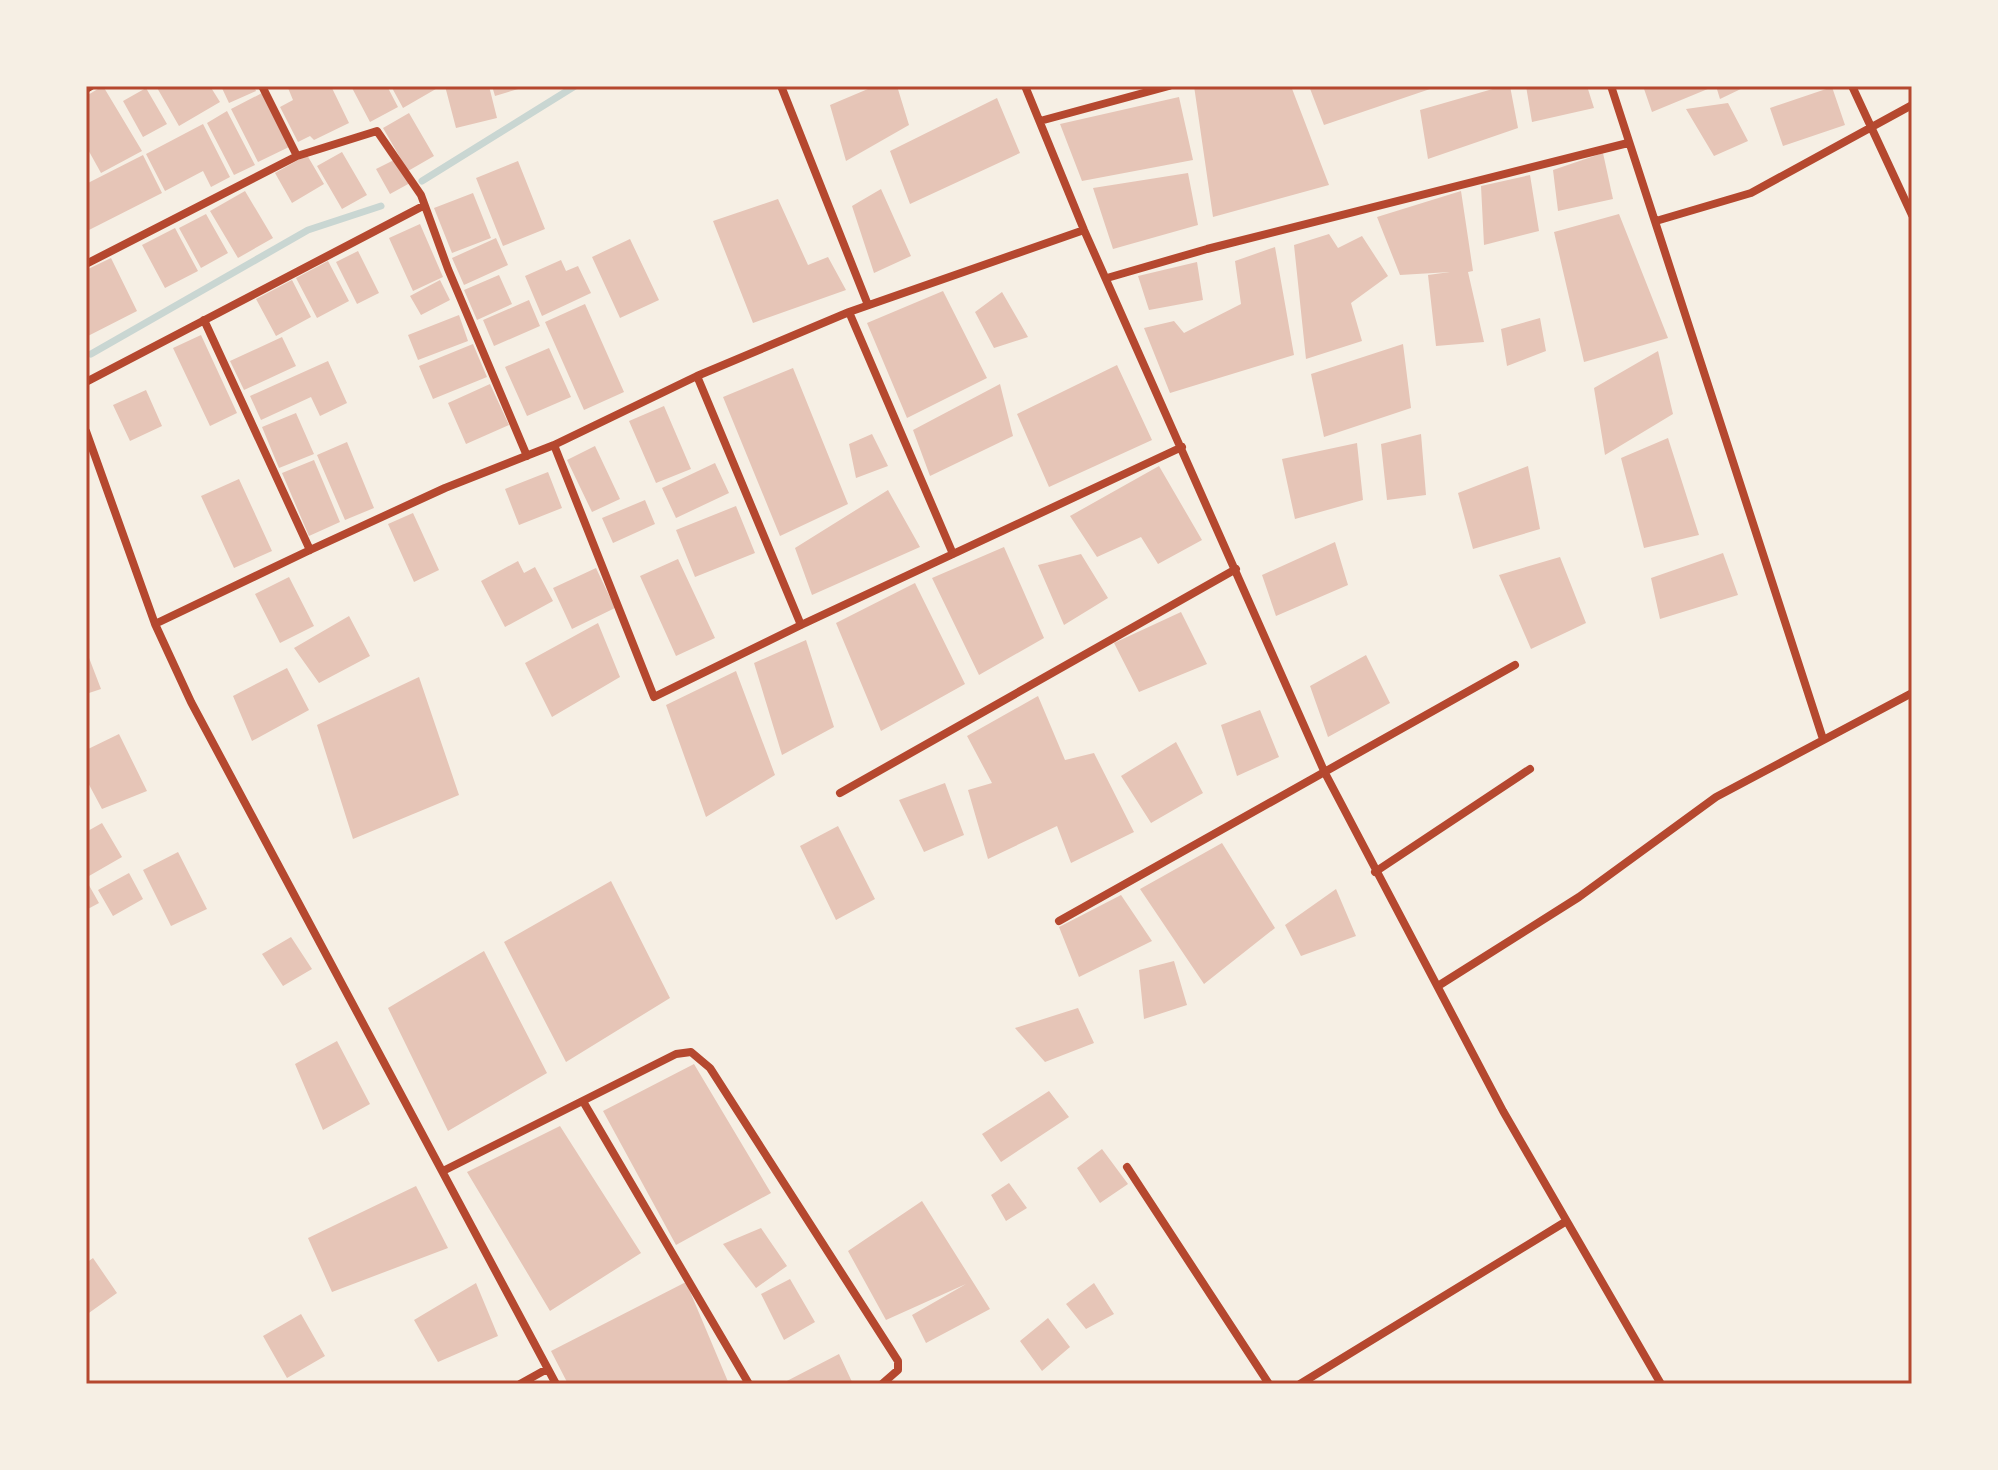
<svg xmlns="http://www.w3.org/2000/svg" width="1998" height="1470" font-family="'Nunito Sans',sans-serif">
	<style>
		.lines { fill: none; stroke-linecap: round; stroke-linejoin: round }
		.stream { stroke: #c9d6d2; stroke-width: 7 }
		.building { fill: #e6c5b7 }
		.minor { stroke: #b5482f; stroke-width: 8 }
		.neatline { fill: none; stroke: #b5482f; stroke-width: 3 }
	</style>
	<rect width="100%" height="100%" fill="#f6efe4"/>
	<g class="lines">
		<!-- stream -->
		<path class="stream" d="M422,181L575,86
			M91,354L308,230L381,206"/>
	</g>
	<!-- building -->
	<path class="building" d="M103,86L142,151L101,173L86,146V96Z
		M156,86H210L220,102L179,126Z
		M221,86H254L256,91L229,103Z
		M292,86H331L349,123L314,140L310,136L298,142L280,107L293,100L288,88Z
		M351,86H387L398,107L370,122Z
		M391,86H441L403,108Z
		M445,86H489L497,118L456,128Z
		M492,86H525V87L495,96Z
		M875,86H897L909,125L846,161L830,105Z
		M1194,86H1291L1329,185L1213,217Z
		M1309,86H1432L1433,88L1324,125Z
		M1503,86H1510L1518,128L1428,159L1420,110Z
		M1526,86H1587L1594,108L1532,122Z
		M1643,86H1715L1652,112Z
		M1716,86H1747L1720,99Z
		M1832,87L1845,125L1783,146L1770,108Z
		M146,88L167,124L143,137L123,101Z
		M262,93L289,147L258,162L231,109Z
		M1179,97L1193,160L1082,181L1060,124Z
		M997,98L1020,153L910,204L890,151Z
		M1728,103L1748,141L1714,156L1686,109Z
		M227,111L255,165L234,175L207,123Z
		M409,113L434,156L408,171L383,128Z
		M203,124L230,177L211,187L203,171L165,191L146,154Z
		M342,152L367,195L342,209L317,166Z
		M1603,153L1613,199L1558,211L1553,170Z
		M143,155L162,193L89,230L86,184Z
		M307,155L324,184L292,203L275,173Z
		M394,160L410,183L390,194L376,169Z
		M518,161L545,229L503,246L476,178Z
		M1188,173L1198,225L1113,249L1093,188Z
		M1530,175L1539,231L1484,245L1481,186Z
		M881,189L911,256L874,273L852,206Z
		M245,191L273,238L238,258L210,211Z
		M1461,191L1473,271L1468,272L1484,342L1436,346L1428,275L1450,272L1400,275L1377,217Z
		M473,193L491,238L452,253L434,208Z
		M778,199L808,265L828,257L846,290L753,323L713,221Z
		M206,214L228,253L201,268L179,228Z
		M1619,214L1668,338L1584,362L1554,232Z
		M420,224L443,277L413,291L389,238Z
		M175,228L198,271L165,288L142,245Z
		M1329,234L1338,248L1362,236L1388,276L1351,303L1362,341L1306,359L1294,245Z
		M496,238L508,265L464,285L452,258Z
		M630,239L659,300L620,318L592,257Z
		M1275,247L1294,355L1170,393L1144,328L1174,321L1184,333L1241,304L1235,261Z
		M358,251L379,293L357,304L336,262Z
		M111,258L137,311L86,337V270Z
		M561,260L566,271L578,266L591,293L542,316L525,276Z
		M328,261L349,301L317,318L296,278Z
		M1197,262L1203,300L1149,310L1138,276Z
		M499,275L512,304L477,320L464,290Z
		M292,280L311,317L276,336L256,299Z
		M440,280L450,300L421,315L410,296Z
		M943,291L987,378L907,418L867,323Z
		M1002,292L1028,337L994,348L975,312Z
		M529,300L540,326L494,346L483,320Z
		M585,304L624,392L584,410L545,322Z
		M459,315L468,341L418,360L408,335Z
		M1540,318L1546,351L1507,366L1501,329Z
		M201,335L237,413L210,426L173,348Z
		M282,337L296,366L244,390L230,361Z
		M473,344L487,377L433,399L419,366Z
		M1403,344L1411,408L1324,437L1311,374Z
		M549,348L571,397L527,416L505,367Z
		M1658,351L1673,414L1605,455L1594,388Z
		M328,361L347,403L320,416L311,397L261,420L250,396Z
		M1117,365L1152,440L1049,487L1017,414Z
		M793,368L848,504L780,536L723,397Z
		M490,384L509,425L466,444L448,403Z
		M1000,384L1013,436L930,476L913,430Z
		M146,390L162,426L130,441L113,405Z
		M664,406L691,469L656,483L629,421Z
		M296,413L314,454L279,468L262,427Z
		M872,434L888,466L856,478L849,444Z
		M1421,434L1426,495L1387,500L1381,444Z
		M1668,438L1699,535L1644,548L1621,458Z
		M347,442L374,508L345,520L317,455Z
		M1357,443L1363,500L1295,519L1282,459Z
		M595,446L620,499L592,512L567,460Z
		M314,460L340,522L309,536L282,473Z
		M715,463L729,493L676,518L662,488Z
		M1159,466L1202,540L1158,564L1141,537L1097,557L1070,516Z
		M1528,466L1540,529L1473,549L1458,493Z
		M548,472L562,508L519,525L505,489Z
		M239,479L272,551L234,568L201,496Z
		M888,490L920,547L812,595L795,548Z
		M645,500L655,524L613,543L602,518Z
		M736,506L755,553L695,577L676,530Z
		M413,513L439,570L414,582L388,524Z
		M1335,542L1348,585L1276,616L1262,575Z
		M1004,547L1044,638L979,675L932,578Z
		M1723,553L1738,595L1660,619L1651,578Z
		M1081,554L1108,598L1064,625L1038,565Z
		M1560,557L1586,623L1531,649L1499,575Z
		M678,559L715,638L676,656L640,576Z
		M518,561L524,573L535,567L553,601L505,627L481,581Z
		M596,568L615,608L572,629L553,588Z
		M289,577L314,626L280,643L255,594Z
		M915,583L965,684L881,731L836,623Z
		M1181,612L1207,664L1139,692L1114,643Z
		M349,616L370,656L319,683L294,648Z
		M598,623L620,677L552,717L525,663Z
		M806,640L834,727L782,755L754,663Z
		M86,650L101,689L86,694Z
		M1366,655L1390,703L1328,737L1310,686Z
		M287,668L309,710L252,741L233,696Z
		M736,671L775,775L706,817L666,705Z
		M419,677L459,795L353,839L317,725Z
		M1038,696L1065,760L1094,753L1134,832L1071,863L1057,826L988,859L968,790L992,783L967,736Z
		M1260,710L1279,757L1237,776L1221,725Z
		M119,734L147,791L102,809L86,779V750Z
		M1176,742L1203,793L1151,823L1121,776Z
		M945,783L964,835L924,852L899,800Z
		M102,823L122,857L89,876L86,870V832Z
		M838,826L875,899L836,920L800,846Z
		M1222,843L1275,928L1204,984L1140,889Z
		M178,852L207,909L171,926L143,870Z
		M129,873L143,899L113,916L98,890Z
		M86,880L99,903L86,910Z
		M611,881L670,998L566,1062L504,942Z
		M1336,889L1356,936L1301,956L1285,925Z
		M1121,895L1152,941L1079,977L1059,927Z
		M291,937L312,969L283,986L262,954Z
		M484,951L547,1073L448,1131L388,1008Z
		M1174,961L1187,1005L1144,1019L1139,970Z
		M1078,1008L1094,1043L1045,1062L1015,1028Z
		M337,1041L370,1104L323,1130L295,1064Z
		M694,1064L771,1193L676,1245L603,1111Z
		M1049,1091L1069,1117L1001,1162L982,1134Z
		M560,1126L641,1253L550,1311L467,1172Z
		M1102,1149L1128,1184L1100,1203L1077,1168Z
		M1009,1183L1027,1208L1006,1221L991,1195Z
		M416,1186L448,1248L332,1292L308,1238Z
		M922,1201L990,1309L926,1343L912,1315L966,1284L886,1320L848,1251Z
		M761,1228L787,1266L756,1288L723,1244Z
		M93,1258L117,1293L86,1315V1263Z
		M790,1279L815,1322L784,1340L761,1294Z
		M686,1282L729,1384H568L551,1351Z
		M476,1283L498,1336L438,1362L414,1320Z
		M1094,1283L1114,1314L1086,1329L1066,1304Z
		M301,1314L325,1356L287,1378L263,1336Z
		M1048,1318L1070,1347L1042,1371L1020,1341Z
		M839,1354L853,1384H781Z"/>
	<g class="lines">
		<!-- minor -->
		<path class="minor" d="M262,86L297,156L377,131L421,195L448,269L527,456
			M781,86L868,305
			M1025,86L1084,230L1325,773L1503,1111L1661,1384
			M1611,86L1823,739
			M1852,86L1912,215
			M86,89L91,86
			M1040,121L1169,86
			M1656,221L1751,193L1912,105
			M86,264L297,156
			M1107,278L1207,249L1628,143
			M849,312L953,554
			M204,320L310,550
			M697,376L801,625
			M86,382L423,206
			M86,431L155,624L191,702L556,1384
			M554,445L654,697L801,625L1182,447
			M155,624L310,550L445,488L554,445L697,376L849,312L1084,230
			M840,793L1236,569
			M1375,872L1530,769
			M1059,921L1515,665
			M1438,986L1579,897L1716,797L1912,693
			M584,1103L749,1384
			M1127,1167L1269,1384
			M443,1171L676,1054L691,1052L710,1068L898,1361V1370L882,1384
			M520,1384L547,1369
			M1300,1384L1565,1222"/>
	</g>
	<!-- border -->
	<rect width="1998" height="1470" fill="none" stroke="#f6efe4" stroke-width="176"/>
	<rect x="88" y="88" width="1822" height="1294" class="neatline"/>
</svg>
